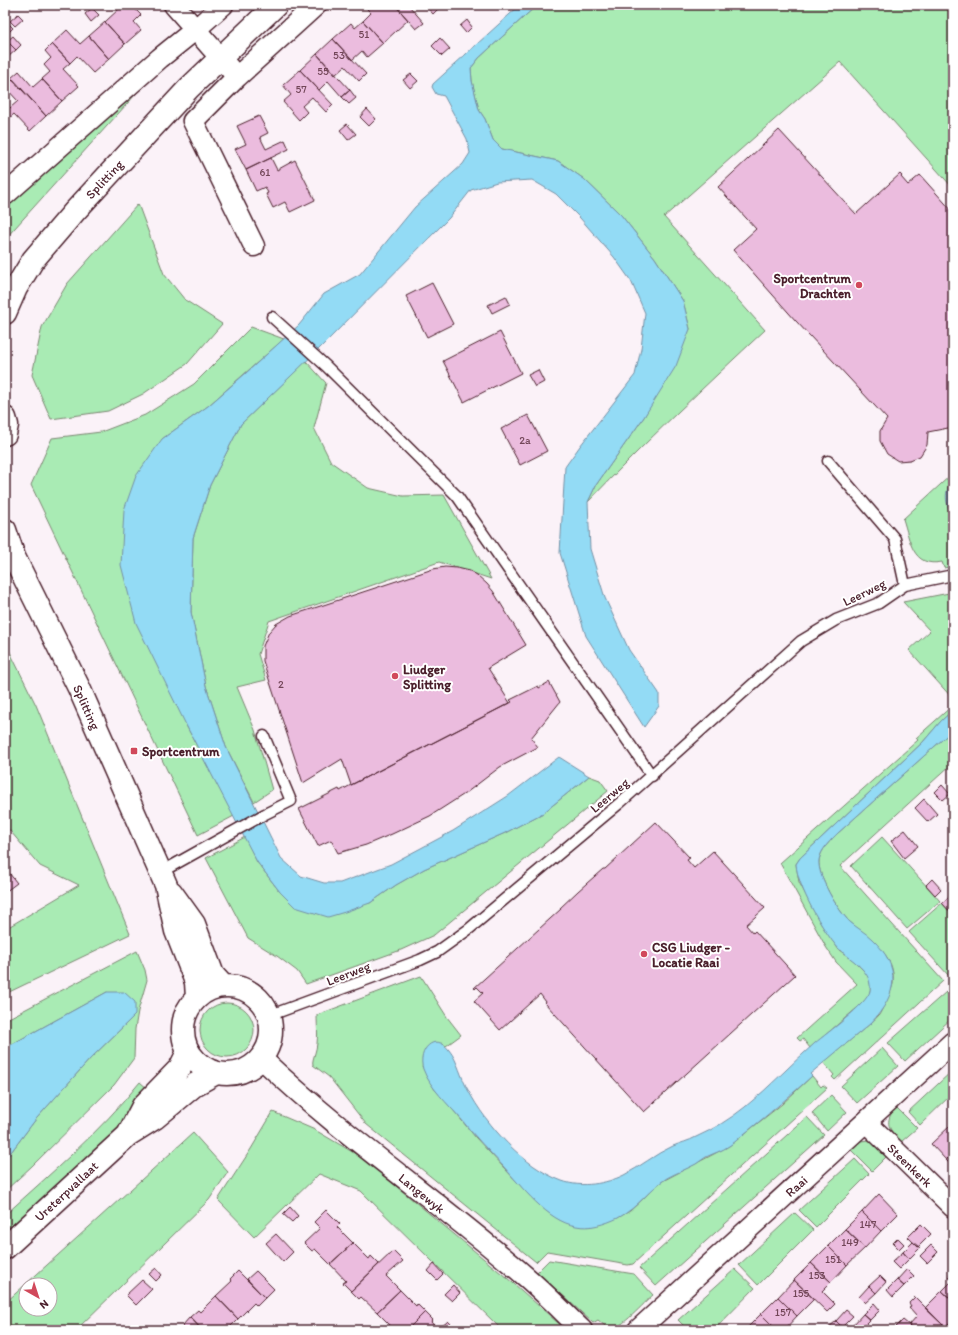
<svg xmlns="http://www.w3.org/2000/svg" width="958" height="1335" font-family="Itim,sans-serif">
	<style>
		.green { fill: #a9ebb4; stroke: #7a8570; fill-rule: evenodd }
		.water { fill: #93dbf5; stroke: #7690a4 }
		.building { fill: #ebbcde; stroke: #4a1f2b }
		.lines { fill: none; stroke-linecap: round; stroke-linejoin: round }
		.service-casing { stroke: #4a1f2b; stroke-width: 13 }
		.minor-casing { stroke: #4a1f2b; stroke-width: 23 }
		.secondary-casing { stroke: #4a1f2b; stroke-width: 25 }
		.service { stroke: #fff; stroke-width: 10 }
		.minor { stroke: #fff; stroke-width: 20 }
		.secondary { stroke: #fff; stroke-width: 22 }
		.poi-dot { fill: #d1495b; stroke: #fff; stroke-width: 1.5 }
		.labels { text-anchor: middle; stroke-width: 4; stroke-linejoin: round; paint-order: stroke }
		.number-label { font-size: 11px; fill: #724658 }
		.street-label { font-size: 13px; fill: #4a1f2b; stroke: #fff }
		.poi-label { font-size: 13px; font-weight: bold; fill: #4a1f2b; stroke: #fff; text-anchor: start }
	</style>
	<rect width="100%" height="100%" fill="#fbf2f8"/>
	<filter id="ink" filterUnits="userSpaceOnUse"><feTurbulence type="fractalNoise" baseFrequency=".025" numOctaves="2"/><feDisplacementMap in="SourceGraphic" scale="8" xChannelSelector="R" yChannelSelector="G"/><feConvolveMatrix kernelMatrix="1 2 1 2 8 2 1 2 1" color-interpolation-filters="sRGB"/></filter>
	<g filter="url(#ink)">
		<!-- green -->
		<path class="green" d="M537,5H953V188L840,62L664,217L765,330C705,386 645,442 588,502L596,485L644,417L690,329L683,301L655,258L621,215L584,179L558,161L502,149L493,140L485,119L479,110L472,81L471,68L479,58Z
			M154,74L5,239V208Z
			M138,204L164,274L185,300L222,324L187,364L143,394L108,411L51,419L32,375L42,327L67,284Z
			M251,327L284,339L208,406L162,439L187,727L234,816L198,835L31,485L52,438L101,432L145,415L194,384Z
			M306,361L326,383L314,428L331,462L368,488L403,496L444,495L491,579L439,562L269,621L258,654L266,680L237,687L255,730L272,790L254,802L226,747L206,686L191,612L193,538L210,485L241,424Z
			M953,473V480L948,487V507L953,516V566L944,568L942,562C912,568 910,540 903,519Z
			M953,584V699L909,650L930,631L903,602L949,593L948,585Z
			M5,642L36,705L130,934L5,994V929L79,885L40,866L5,825Z
			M953,705V710L941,721L923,742L800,858L796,864L799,882L821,924L839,950L853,960L868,975L871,987L869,996L857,1008L810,1048L803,1039L800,1041L797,1038L857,984L836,962L826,947L780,863L918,740L916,738Z
			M953,730V763L840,866L943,981L835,1080L832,1077L834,1075L823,1062C835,1053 847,1043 859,1033C866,1027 873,1022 879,1015C882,1010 885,1003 887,998C889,994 892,989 893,984C897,954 868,939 850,922C838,911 817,876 819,860C821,849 831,840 838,833Z
			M589,776L600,780L608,791L434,935L401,950L306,984L297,971L277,956L248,938L206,858L245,837L257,862L280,892L370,903L396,885L424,869L505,833L543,813Z
			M882,837L940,901L907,929L851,866Z
			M942,903L953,916V972L949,976L909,932Z
			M137,951L145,970L147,980L138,1011L135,1029L134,1058L114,1085L32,1166L5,1191V1160L36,1119L90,1059L135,1015L107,992L5,1048V1020Z
			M421,976L447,1017L461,1035L446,1046L441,1043L422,1066L435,1090L445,1100L476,1138L535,1201L548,1212L560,1220L617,1218L630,1211L645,1197L657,1184L729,1146L782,1104L812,1076L821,1087L823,1085L827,1088L633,1264L628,1265L547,1251L536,1262L366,1124L329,1077L313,1065C312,1061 314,1057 315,1053C319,1040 317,1028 317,1015Z
			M946,992L953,1000V1017L905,1061L888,1043Z
			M200 1030a27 27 0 1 1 54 0a27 27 0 1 1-54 0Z
			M882,1048L898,1066L857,1103L841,1086Z
			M953,1070V1093L920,1125L908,1112Z
			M140,1082L149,1090L104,1145L5,1236V1215C52,1172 100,1132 140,1082Z
			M831,1095L847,1112L827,1131L812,1113Z
			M896,1107L917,1128L901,1142C889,1130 883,1122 896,1107Z
			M273,1112L315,1130L361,1157L513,1283L566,1330H502L361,1191L319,1174L254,1237L218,1200L251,1149Z
			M807,1117L824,1135L656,1286L639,1268Z
			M193,1133L228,1172L209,1200L76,1330H5V1303ZM26,1285H50V1309H26Z
			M869,1140L874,1142L888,1155L872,1171L850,1149L860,1141Z
			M855,1159L869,1174L816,1227L799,1210Z
			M795,1213L813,1230L758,1285L739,1265Z
			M549,1260L634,1274L653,1295C645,1302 621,1329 611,1329C606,1328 602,1323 598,1320L593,1323L537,1272Z
			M735,1269L755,1288L714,1330H688L678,1320Z"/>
		<!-- water -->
		<path class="water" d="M520,5H537L479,58L471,68L472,81L479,110L485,119L493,140L502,149L558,161L584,179L621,215L655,258L683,301L690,329L676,366L644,417L596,485L588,502L590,549L605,598L629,650L659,693V706L644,727L586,636L560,553L565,467L580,446L635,375L641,349L645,313L631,281L614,257L580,218L556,194L532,180L497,182L471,190L449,218L317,351L241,424L210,485L193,538L191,612L206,686L226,747L281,858L301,876L324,883H340L391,864L453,831L508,796L559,757L589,776L543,813L505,833L424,869L396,885L370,903L345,912L328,917L295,907L280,892L257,862L187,727L136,623L121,565L124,510L136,476L162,439L208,406L246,373L299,325L324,294L360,274L415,207L463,164L470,153L467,139L444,96L436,94L432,87L433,84Z
			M953,480V516C945,502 943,493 953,480Z
			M953,710V730L838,833C831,840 821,849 819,860C817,876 838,911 850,922C857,928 865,932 872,939C902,967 898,994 871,1023L810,1074L812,1076C791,1095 770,1113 749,1130C742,1135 736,1142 729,1146C722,1151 714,1153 706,1157C703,1159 699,1162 696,1164C687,1169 676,1173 667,1178C649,1189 639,1207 618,1218C605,1224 590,1229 576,1226C547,1221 522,1187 503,1166C489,1151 474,1136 461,1119C448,1104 430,1088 423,1069C417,1050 435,1031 449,1050C458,1061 461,1078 468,1090C487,1126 524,1167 562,1181C581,1188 606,1184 624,1175C640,1167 655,1154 673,1146C680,1143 689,1141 696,1137C714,1129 730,1119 745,1107C770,1087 791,1064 815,1043C827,1033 867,1004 870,991C871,986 869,978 866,974C859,963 847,957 838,948C823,931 797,886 796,864L800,858L923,742L941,721Z
			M107,992H124L135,1002V1015L90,1059L36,1119L5,1160V1048Z"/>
		<!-- building -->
		<path class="building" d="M117,5H131L141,15L134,22L141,30L125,44L105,22L120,8Z
			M371,5H395L408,20L383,43L363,21L371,13L367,9Z
			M395,5H412L410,7L424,23L416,29Z
			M425,5H438L440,7L433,14Z
			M92,8L99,15L91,22L85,14Z
			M18,14L23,19L15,26L10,21Z
			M467,20L472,27L466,33L460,26Z
			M6,21L13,28L7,34L5,32V22Z
			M363,21L383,43L367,57L362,51L352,60L333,39L351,23L355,28Z
			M105,22L125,44L109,59L89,36Z
			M67,30L80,44L89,36L109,59L93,73L77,56L70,63L52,44Z
			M13,36L21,45L16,50L7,41Z
			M440,38L450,49L442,56L432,46Z
			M333,39L366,74L359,81L345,66L335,75L317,54Z
			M7,41L16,50L8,57L5,54V43Z
			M52,44L70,63L63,69L79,86L62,101L42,79L50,72L44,65L51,58L45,51Z
			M317,54L350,90L342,97L328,81L319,90L300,70Z
			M300,70L333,105L326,112L312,97L302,106L307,112L299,120L283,102L291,95L283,85Z
			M19,71L33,87L42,79L62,101L46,116L11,78Z
			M411,74L418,81L410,88L403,80Z
			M13,79L46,116L30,131L14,114L7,120L5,118V103L10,108L18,101L5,87Z
			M350,90L356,98L349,104L342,97Z
			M367,109L376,119L369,126L360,117Z
			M259,116L268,133L260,137L266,149L285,140L289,149L246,170L235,149L246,144L237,126Z
			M347,124L356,134L348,140L340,130Z
			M779,130L856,214L900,174L902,176L901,177L908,185L920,175L953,212V427L928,432L927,445L920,456L910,460L898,461L887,454L880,441V431L887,419L796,321L733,250L756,229L718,187Z
			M271,158L277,170L295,160L315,200L290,212L285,202L273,208L266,194L268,193L265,187L256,191L246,170Z
			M432,283L453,324L427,337L406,296Z
			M506,296L510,304L492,313L488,305Z
			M500,332L521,373L464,402L443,361Z
			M538,370L544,382L535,387L528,375Z
			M528,415L547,451L520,465L501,429Z
			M445,567L457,568L470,571L477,575L487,584L493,591L526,645L488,668L510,703L351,785L342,759L303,783L263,661V646L269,632L276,624L290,616L433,569Z
			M549,682L560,702L531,738L538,747L500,767L466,793L430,816L392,834L366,845L338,853L331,840L318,846L299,809L339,789L340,791L351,785L510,703L512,702L510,700L538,686L539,688Z
			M942,785L950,794L943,800L935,792Z
			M924,799L937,814L928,822L915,808Z
			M656,822L689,857L690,858L687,860L694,868L713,851L765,908L746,925L753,933L755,931L795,975L644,1112L545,1003L546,1002L540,994L500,1030L474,1001L483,993L477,987L475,989L474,988L561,909L560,908L578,891L603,869H605Z
			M905,830L918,846L904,858L891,841Z
			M5,868L17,883L5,892Z
			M932,879L941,889L935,895L926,885Z
			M951,895L953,898V915L942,903Z
			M951,1125L953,1127V1153L946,1160L931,1144Z
			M953,1153V1167L946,1160Z
			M879,1194L898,1214L881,1231L862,1212Z
			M290,1207L298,1216L292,1222L283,1214Z
			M326,1210L340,1224L337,1227L353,1243L330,1264L315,1249L312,1251L304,1243L320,1228L314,1222Z
			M862,1212L881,1231L865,1248L845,1229Z
			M921,1224L931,1234L918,1247L908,1237Z
			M845,1229L865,1248L847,1265L828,1246Z
			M276,1234L293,1252L283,1262L266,1243Z
			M898,1238L904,1244L899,1249L893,1243Z
			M913,1242L920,1248L909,1259L903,1252Z
			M353,1243L369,1259L371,1256L379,1264L351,1291L343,1283L346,1281L330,1264Z
			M931,1245L938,1252L927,1263L920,1256Z
			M828,1246L847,1265L831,1282L811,1263Z
			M393,1251L403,1261L386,1276L400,1290L377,1312L361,1297L359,1299L351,1291Z
			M903,1252L909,1259L899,1269L892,1262Z
			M811,1263L831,1282L822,1291L835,1304L827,1312L794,1280Z
			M434,1264L443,1274L437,1280L428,1271Z
			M156,1268L162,1275L156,1281L149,1274Z
			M907,1269L914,1276L904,1286L897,1280Z
			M238,1271L265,1298L257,1306L254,1303L238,1319L216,1296L232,1281L230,1279Z
			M256,1271L274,1289L265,1298L247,1279Z
			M953,1272V1301L942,1291L952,1281L948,1277Z
			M880,1276L886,1282L876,1293L869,1286Z
			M142,1280L152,1289L136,1305L126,1295Z
			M794,1280L814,1299L797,1316L778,1297Z
			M897,1280L904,1286L893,1297L887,1290Z
			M453,1285L460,1293L452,1301L444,1294Z
			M869,1286L876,1293L865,1303L859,1297Z
			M400,1290L416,1306L417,1304L425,1312L407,1330H391L393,1328L377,1312Z
			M942,1291L953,1301V1319L945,1327L925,1308Z
			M216,1296L238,1319L227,1330H202L190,1317L198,1310L200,1312Z
			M778,1297L797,1316L784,1330H777L761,1314Z
			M915,1297L945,1327L942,1330H914L909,1325L917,1316L909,1307L911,1306L909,1303Z
			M874,1303L880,1310L870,1320L863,1314Z
			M846,1310L853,1316L842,1327L836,1321Z
			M425,1312L433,1320L431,1322L438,1330H407Z
			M761,1314L777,1330H745Z
			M863,1314L870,1320L860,1330H859L853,1325Z
			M190,1317L202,1330H182L184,1328L182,1326Z
			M903,1320L909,1325L914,1330H899L896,1327Z
			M448,1321L456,1329L455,1330H438Z
			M836,1321L842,1327L839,1330H826Z"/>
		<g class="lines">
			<!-- service casing -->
			<g class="service-casing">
				<path id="service" d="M272,317L326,366L457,496L652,776
					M828,461L895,539L905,585
					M161,872L265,814L291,801L264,736
					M268,1016L420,960L437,952L469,929L621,802L801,641L836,620L879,603L905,585L953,575"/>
			</g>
			<!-- minor casing -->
			<g class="minor-casing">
				<path id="minor" d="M174,5L231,70
					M5,195L160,58L196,29L223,5
					M254,246L193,121L237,77L316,5
					M261,1058C344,1137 439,1201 525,1276C545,1293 563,1312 582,1330
					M866,1122L953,1207
					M638,1330L953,1042"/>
			</g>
			<!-- secondary casing -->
			<g class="secondary-casing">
				<path id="secondary" d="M5,313L16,288L33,260L75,211L189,88L276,5
					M5,418L7,425L5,434
					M5,530L14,557L79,688L166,885L176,931L196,982L197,998
					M171,892L194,924L213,975L223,986
					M183 1030a44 44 0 1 1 88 0a44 44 0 1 1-88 0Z
					M129,1133L143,1106L180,1068L188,1052
					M5,1248L128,1135L155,1118L196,1084L216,1073"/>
			</g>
			<!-- service -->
			<use href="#service" class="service"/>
			<!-- minor -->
			<use href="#minor" class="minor"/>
			<!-- secondary -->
			<use href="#secondary" class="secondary"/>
		</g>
	</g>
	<!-- markers -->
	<g class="poi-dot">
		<circle cx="859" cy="285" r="4"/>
		<circle cx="395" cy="676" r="4"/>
		<rect x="130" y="747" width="8" height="8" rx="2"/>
		<circle cx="644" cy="954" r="4"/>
	</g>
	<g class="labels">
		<!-- number labels -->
		<g class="number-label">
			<text x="364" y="38">51</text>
			<text x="339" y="59">53</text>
			<text x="323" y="75">55</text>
			<text x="301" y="93">57</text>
			<text x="265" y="176">61</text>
			<text x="525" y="444">2a</text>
			<text x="281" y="688">2</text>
			<text x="868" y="1228">147</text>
			<text x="850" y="1246">149</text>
			<text x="833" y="1263">151</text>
			<text x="817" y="1279">153</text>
			<text x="801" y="1297">155</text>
			<text x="783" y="1316">157</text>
		</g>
		<!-- street labels -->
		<g class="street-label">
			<text transform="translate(104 179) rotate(-47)" y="5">Splitting</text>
			<text transform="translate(864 592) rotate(-26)" y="5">Leerweg</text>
			<text transform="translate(87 707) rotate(66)" y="5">Splitting</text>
			<text transform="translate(609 795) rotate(-40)" y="5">Leerweg</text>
			<text transform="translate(348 973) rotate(-21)" y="5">Leerweg</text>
			<text transform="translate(910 1165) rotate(44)" y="5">Steenkerk</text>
			<text transform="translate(796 1186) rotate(-42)" y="5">Raai</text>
			<text transform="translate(66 1191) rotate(-43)" y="5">Ureterpvallaat</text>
			<text transform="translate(422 1193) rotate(39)" y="5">Langewyk</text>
		</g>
		<!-- poi labels -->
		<g class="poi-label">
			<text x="851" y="283" text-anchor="end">Sportcentrum<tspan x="851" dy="15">Drachten</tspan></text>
			<text x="403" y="674">Liudger<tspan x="403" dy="15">Splitting</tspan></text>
			<text x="142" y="756">Sportcentrum</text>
			<text x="652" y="952">CSG Liudger -<tspan x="652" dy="15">Locatie Raai</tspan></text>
		</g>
	</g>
	<!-- margin -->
	<rect width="958" height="1335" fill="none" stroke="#fff" stroke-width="20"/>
	<rect x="10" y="10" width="938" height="1315" fill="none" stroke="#4a1f2b" stroke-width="1.5" filter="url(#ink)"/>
	<!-- north arrow -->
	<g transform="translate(38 1297) rotate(141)"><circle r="19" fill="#ffffff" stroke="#b7a5aa"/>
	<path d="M0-3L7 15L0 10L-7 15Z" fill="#d1495b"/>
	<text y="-6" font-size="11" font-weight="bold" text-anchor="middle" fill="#4a1f2b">N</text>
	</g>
</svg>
